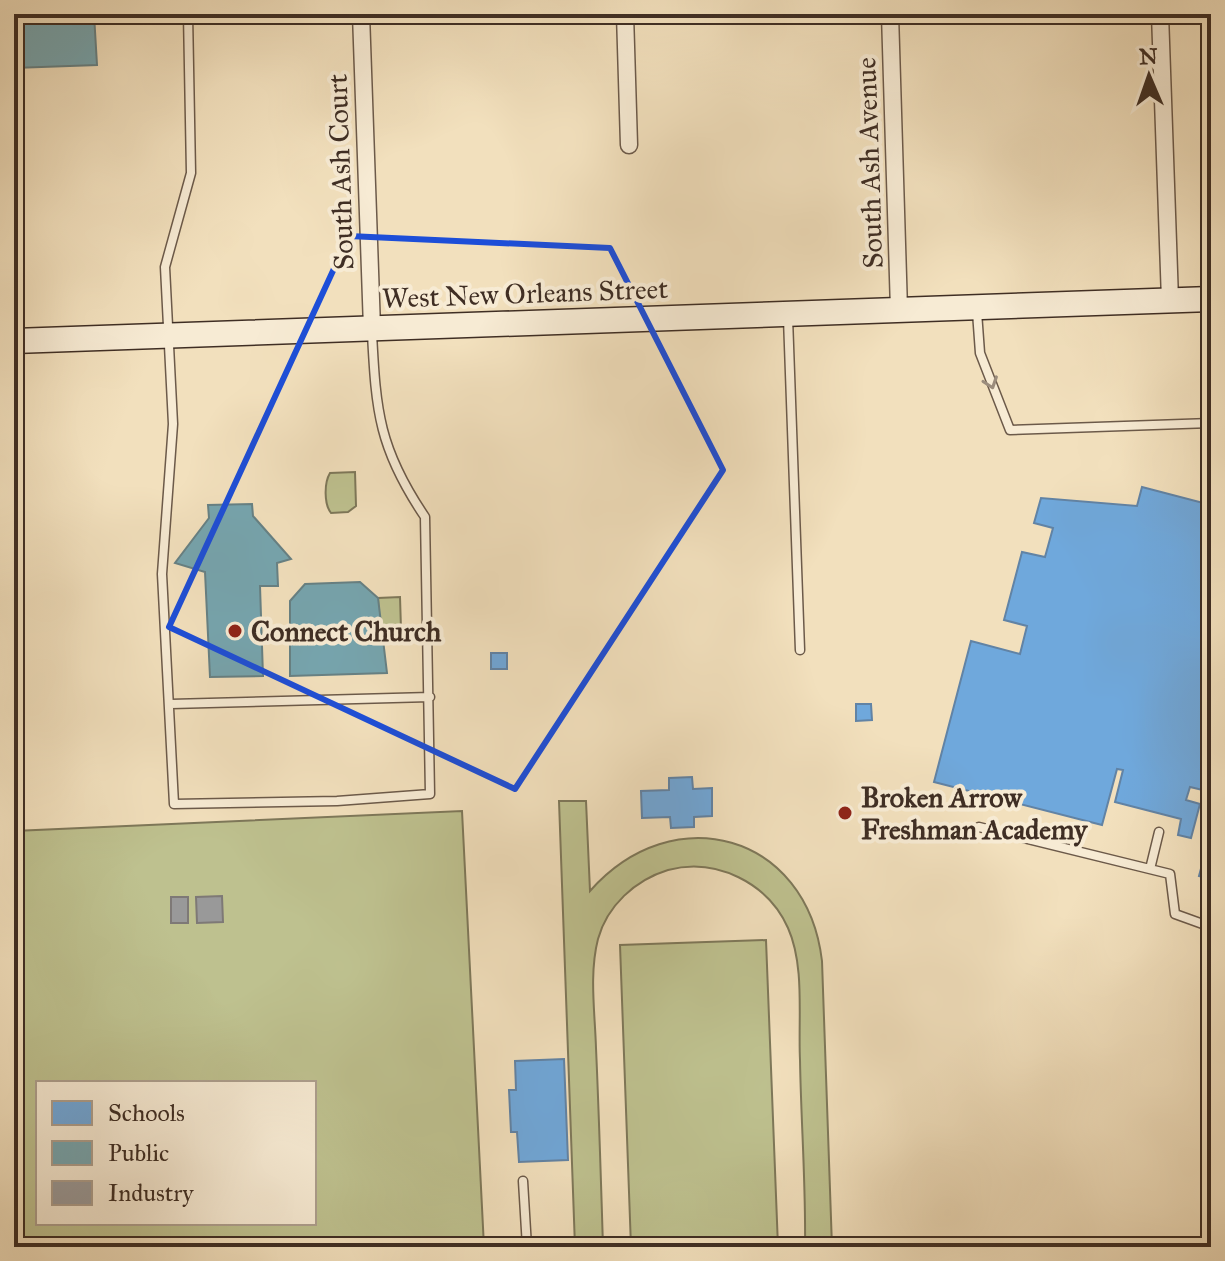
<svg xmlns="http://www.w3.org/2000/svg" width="1225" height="1261" font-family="'IM FELL Great Primer',serif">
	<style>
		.green { fill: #bec18f; stroke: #7e785a; stroke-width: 2; fill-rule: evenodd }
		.schools { fill: #6fa8dc; stroke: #6183a5; stroke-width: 2 }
		.public { fill: #76a5af; stroke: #668185; stroke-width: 2 }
		.industry { fill: #999; stroke: #7e7976; stroke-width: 2 }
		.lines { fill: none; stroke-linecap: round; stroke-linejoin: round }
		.service-casing { stroke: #6c5a4a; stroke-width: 11 }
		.minor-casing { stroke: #6c5a4a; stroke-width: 19 }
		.secondary-casing { stroke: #3f2e24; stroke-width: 27 }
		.service { stroke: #f7ebd4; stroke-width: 8 }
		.minor { stroke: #f7ebd4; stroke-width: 16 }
		.secondary { stroke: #f7ebd4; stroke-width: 24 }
		.oneway { stroke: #9b8c7c }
		.marked { fill: none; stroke: #1d4ed8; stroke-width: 6; stroke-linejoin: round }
		.poi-dot { fill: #8f2418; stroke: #f7ebd4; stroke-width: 3 }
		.labels { text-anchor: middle; stroke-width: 8; stroke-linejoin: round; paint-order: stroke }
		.street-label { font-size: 28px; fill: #3f2e24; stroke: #f7ebd4 }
		.poi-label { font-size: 28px; font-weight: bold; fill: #3f2e24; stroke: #f7ebd4; text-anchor: start }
	</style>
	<rect width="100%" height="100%" fill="#f2e0bd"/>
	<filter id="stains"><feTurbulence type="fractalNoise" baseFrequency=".0025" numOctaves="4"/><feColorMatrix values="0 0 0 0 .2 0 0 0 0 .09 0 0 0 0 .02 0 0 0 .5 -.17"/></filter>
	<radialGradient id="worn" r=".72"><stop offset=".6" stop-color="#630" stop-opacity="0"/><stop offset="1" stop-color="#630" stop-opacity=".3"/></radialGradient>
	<!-- green -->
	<path class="green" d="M355,472L356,506L348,512L331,513C324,504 324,483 330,473Z
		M400,597L401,629H384L379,624L378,598Z
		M559,801H586L590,891C673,797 807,833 822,961L832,1247H805C806,1185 801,1122 800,1060C798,1018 805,966 788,928C768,883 716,857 668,870C635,880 607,906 598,939C589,974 595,1013 596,1048C599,1114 601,1181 603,1247H575Z
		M462,811L484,1247H14V831ZM38,1083H314V1223H38Z
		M766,940L778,1247H631L620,945Z"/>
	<!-- schools -->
	<path class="schools" d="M1142,487L1211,505V792L1190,787L1186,800L1200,804L1191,838L1178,835L1181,819L1115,802L1123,770L1117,769L1102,825L934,782L971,641L1020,654L1027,626L1004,620L1022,552L1045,557L1053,528L1034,523L1041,498L1137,506Z
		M491,653H507V669H491Z
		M856,704H871L872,720L856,721Z
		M692,777L693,789L712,788V816L694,817V827L671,828L670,817L642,818L641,791L669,790V778Z
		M1211,831V879L1199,876Z
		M564,1059L568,1160L519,1162L517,1132H511L509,1090H516L515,1061Z"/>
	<!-- public -->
	<path class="public" d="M14,14H94L97,65L14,68Z
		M252,504L253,516L291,559L277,563L278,586H260L263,676L210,677L205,572L175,563L209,518L208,505Z
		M360,582L378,598L387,673L290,676V601L305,584Z"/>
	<!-- industry -->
	<path class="industry" d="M222,896L223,922L197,923L196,897Z
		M171,897H188V923H171Z"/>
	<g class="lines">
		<!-- service casing -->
		<g class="service-casing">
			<path id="service" d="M188,14L191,173L165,267L173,424L162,574L174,804L337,801L430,794L425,517C379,449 376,412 372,333
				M977,312L980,353L1010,430L1211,423
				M788,318L800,650
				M171,704L430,697
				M979,827L1170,874L1175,914L1211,927
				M1150,869L1159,832
				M523,1181L527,1247"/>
		</g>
		<!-- minor casing -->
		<g class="minor-casing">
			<path id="minor" d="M361,14L372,328
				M625,14L629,145
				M890,14L899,310
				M1160,14L1170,300"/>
		</g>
		<!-- secondary casing -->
		<g class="secondary-casing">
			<path id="secondary" d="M14,341L1211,299"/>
		</g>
		<!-- service -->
		<use href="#service" class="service"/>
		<!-- minor -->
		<use href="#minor" class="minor"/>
		<!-- secondary -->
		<use href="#secondary" class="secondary"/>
	</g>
	<!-- one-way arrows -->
	<defs><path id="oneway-chevron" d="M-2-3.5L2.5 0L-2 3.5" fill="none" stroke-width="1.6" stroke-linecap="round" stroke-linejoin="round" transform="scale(2)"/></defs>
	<use class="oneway" href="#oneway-chevron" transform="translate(991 383) rotate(71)"/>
	<!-- marked area -->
	<path class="marked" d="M349,236L610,248L723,470L515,789L169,627Z"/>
	<!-- markers -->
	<g class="poi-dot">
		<circle cx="235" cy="631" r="8"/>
		<circle cx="845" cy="813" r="8"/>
	</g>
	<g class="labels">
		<!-- street labels -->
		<g class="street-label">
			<text transform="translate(869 163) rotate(-92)" y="10">South Ash Avenue</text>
			<text transform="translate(340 172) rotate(-92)" y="10">South Ash Court</text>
			<text transform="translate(525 293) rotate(-2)" y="10">West New Orleans Street</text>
		</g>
		<!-- poi labels -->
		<g class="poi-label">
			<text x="251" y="641">Connect Church</text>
			<text x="861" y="807">Broken Arrow<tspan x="861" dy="32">Freshman Academy</tspan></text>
		</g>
	</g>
	<!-- margin -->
	<rect width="1225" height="1261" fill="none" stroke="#f2e0bd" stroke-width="48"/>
	<rect x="16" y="16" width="1193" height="1229" fill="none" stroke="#3f2e24" stroke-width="4"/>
	<rect x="24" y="24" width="1177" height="1213" fill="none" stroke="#3f2e24" stroke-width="2"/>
	<!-- legend -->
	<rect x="36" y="1081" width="280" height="144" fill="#f7ebd4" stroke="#ad9f8e" stroke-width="2"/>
	<rect x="52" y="1101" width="40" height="24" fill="#6fa8dc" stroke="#ad9f8e" stroke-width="2"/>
	<text x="108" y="1121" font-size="24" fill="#3f2e24">Schools</text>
	<rect x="52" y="1141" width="40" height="24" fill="#76a5af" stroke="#ad9f8e" stroke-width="2"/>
	<text x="108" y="1161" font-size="24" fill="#3f2e24">Public</text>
	<rect x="52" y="1181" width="40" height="24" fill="#999999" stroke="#ad9f8e" stroke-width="2"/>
	<text x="108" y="1201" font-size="24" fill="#3f2e24">Industry</text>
	<!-- north arrow -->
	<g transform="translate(1149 76) rotate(358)" stroke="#f7ebd4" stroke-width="6" paint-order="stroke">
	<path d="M0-6L14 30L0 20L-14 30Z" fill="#3f2e24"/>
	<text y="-12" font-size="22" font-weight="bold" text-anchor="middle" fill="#3f2e24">N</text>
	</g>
	<rect width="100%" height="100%" filter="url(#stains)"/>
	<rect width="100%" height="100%" fill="url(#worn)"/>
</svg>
